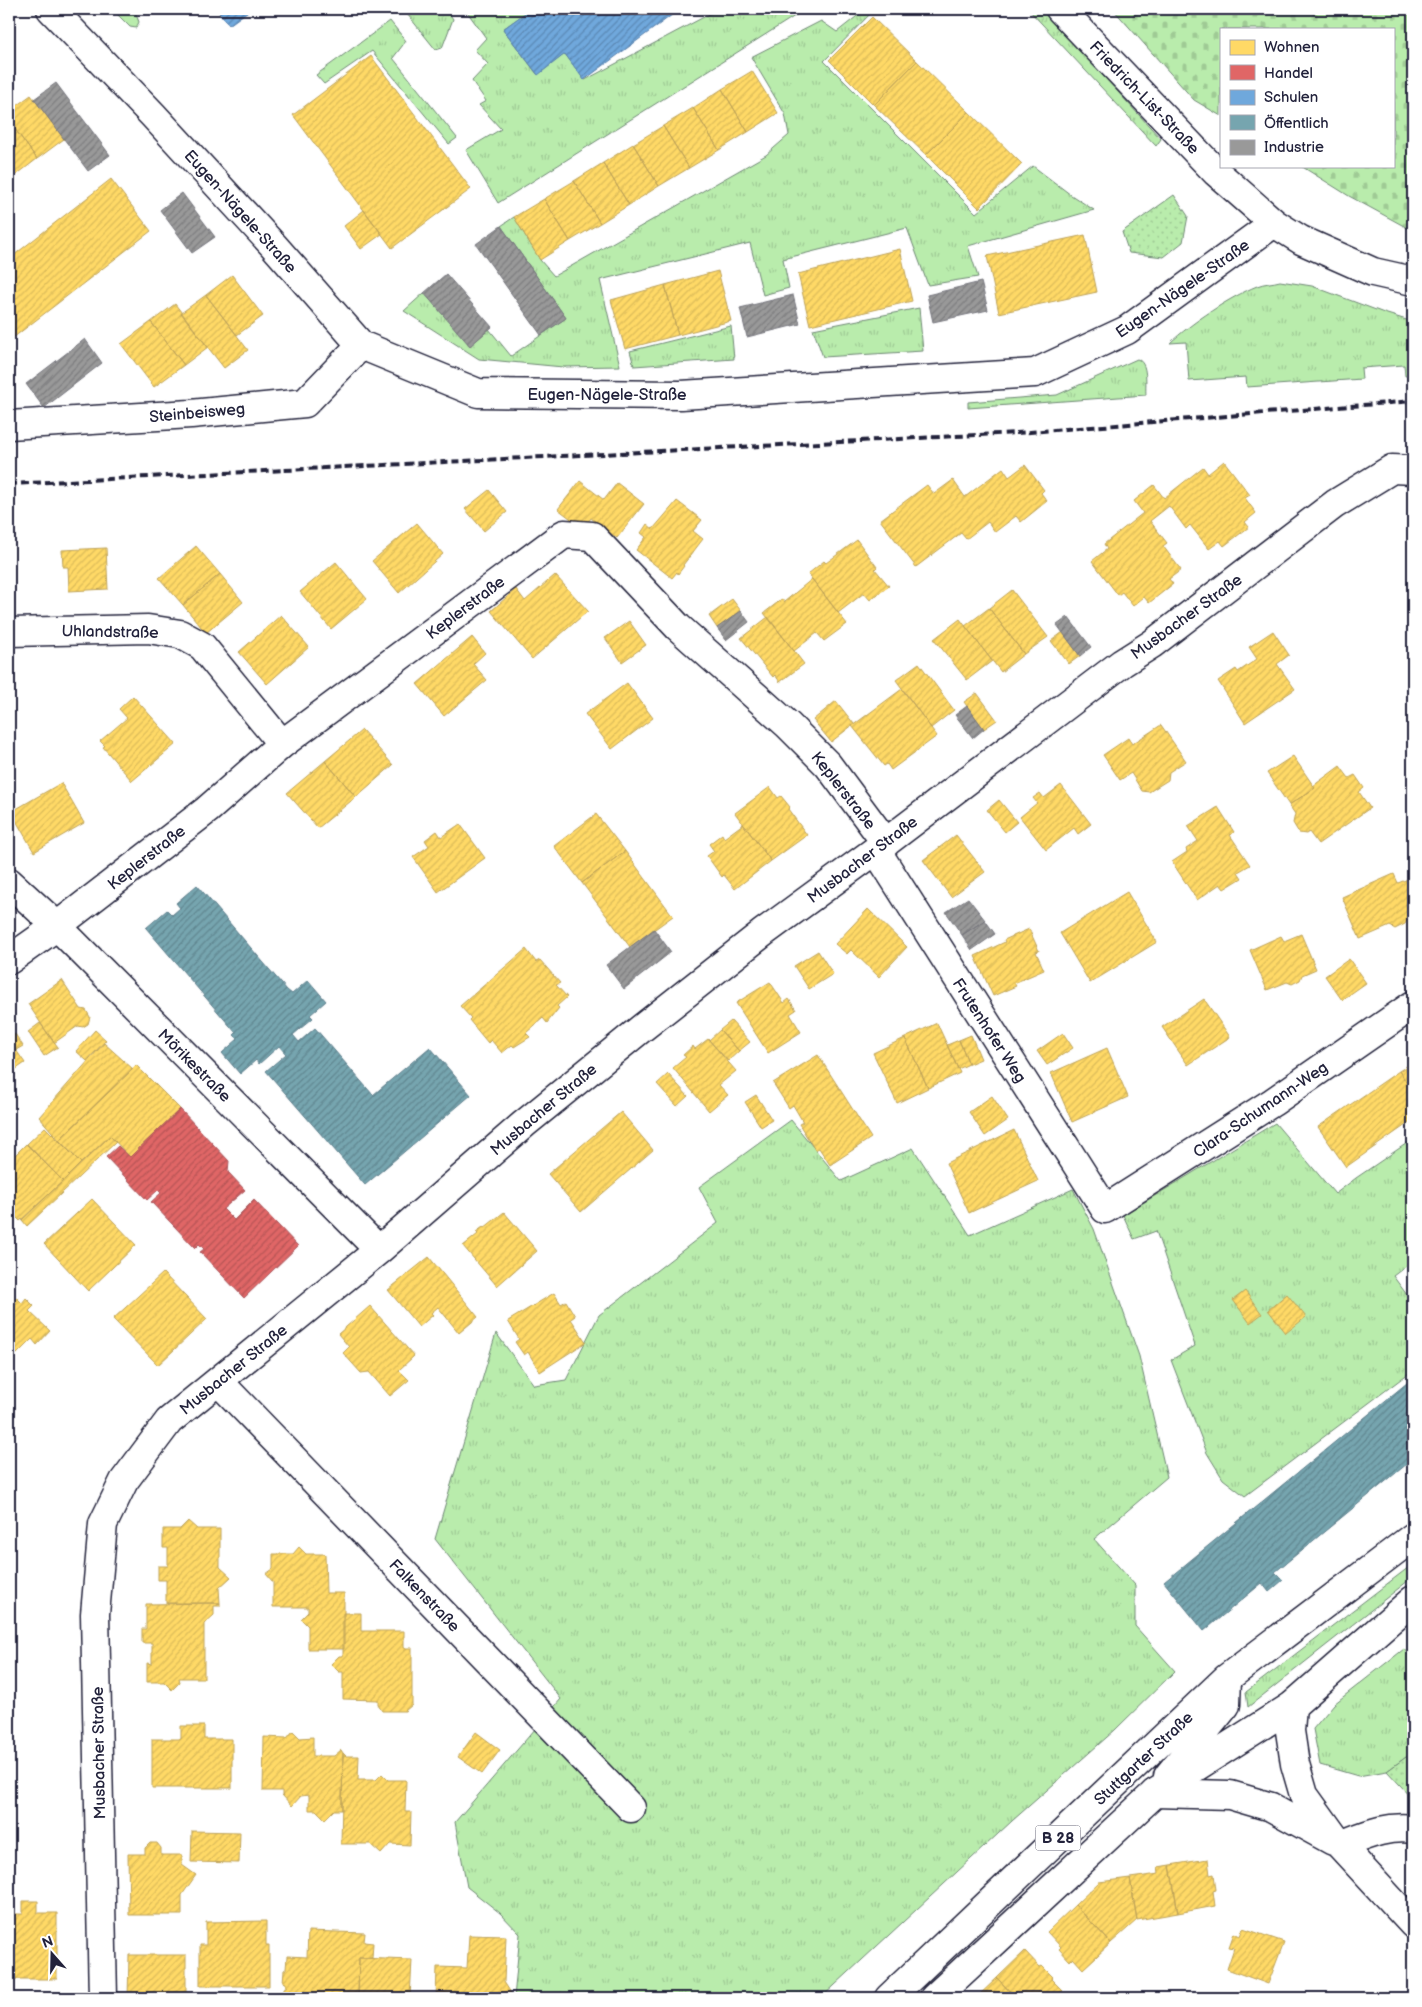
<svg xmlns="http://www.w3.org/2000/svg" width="1422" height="2007" font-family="'Balsamiq Sans',sans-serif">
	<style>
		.grass { fill: url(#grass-tufts); stroke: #6e8774 }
		.cemetery { fill: url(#cemetery-stones); stroke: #6e8774 }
		.park { fill: url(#park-dots); stroke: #6e8774 }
		.homes { fill: url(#homes-hatch); stroke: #bda259 }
		.shops { fill: url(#shops-hatch); stroke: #a75259 }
		.schools { fill: url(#schools-hatch); stroke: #5880ac }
		.public { fill: url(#public-hatch); stroke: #5d7e8c }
		.industry { fill: url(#industry-hatch); stroke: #75757d }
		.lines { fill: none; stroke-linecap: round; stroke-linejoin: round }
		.minor-casing { stroke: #22223b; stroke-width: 31 }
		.major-casing { stroke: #22223b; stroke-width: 31 }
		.minor { stroke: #fff; stroke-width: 28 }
		.major { stroke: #fff; stroke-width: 28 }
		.rail { stroke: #22223b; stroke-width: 4; stroke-dasharray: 8 4; stroke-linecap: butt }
		.labels { text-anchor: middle; stroke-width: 5; stroke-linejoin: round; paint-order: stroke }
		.shield { fill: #fff; stroke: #646476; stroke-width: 1 }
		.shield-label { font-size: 15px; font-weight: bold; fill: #22223b }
		.street-label { font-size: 16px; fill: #22223b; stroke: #fff }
	</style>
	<defs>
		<pattern id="grass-tufts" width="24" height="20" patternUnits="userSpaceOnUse" patternTransform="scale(1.25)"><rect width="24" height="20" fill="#b9ecac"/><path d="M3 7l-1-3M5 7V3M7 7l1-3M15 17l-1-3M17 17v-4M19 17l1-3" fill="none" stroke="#9fca95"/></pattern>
		<pattern id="cemetery-stones" width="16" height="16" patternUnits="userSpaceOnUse" patternTransform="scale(1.25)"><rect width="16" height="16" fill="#b9ecac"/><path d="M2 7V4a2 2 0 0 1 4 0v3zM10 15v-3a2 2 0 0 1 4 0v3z" fill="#9fca95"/></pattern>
		<pattern id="park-dots" width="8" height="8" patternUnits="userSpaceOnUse" patternTransform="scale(1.25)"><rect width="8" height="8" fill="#b9ecac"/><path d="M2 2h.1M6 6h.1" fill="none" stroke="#9fca95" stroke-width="1.8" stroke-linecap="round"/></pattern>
		<pattern id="homes-hatch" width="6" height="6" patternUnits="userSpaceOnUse" patternTransform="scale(1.25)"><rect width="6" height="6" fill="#ffd966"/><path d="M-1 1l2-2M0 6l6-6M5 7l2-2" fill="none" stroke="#daba59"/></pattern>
		<pattern id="shops-hatch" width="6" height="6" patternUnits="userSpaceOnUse" patternTransform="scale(1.25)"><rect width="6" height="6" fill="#e06666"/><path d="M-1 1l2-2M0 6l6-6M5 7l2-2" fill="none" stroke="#b55455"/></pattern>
		<pattern id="schools-hatch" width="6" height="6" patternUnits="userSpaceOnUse" patternTransform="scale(1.25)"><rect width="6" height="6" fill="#6fa8dc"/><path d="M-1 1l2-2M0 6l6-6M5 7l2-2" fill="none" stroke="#5b88b4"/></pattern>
		<pattern id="public-hatch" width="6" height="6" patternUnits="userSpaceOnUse" patternTransform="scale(1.25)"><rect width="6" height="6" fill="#76a5af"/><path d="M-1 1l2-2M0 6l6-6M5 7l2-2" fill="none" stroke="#608690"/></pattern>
		<pattern id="industry-hatch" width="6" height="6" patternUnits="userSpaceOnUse" patternTransform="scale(1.25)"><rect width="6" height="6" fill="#999"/><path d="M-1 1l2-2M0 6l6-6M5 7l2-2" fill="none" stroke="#7c7c7e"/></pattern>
	</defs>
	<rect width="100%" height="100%" fill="#fff"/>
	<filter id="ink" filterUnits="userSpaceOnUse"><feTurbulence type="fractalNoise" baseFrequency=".02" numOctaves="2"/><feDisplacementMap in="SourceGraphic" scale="10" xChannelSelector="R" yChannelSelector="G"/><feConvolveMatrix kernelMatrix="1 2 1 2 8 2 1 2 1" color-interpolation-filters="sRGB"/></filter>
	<g filter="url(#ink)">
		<!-- grass -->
		<path class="grass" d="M112,9H134L139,22L136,28L130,27Z
			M403,9H446L453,19L442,48L436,50Z
			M465,9H527L528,11L503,29L537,74L565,54L585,80L719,9H806L498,203L466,150L501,129L479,105L486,101L472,81L488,64L475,50L486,38Z
			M866,9H875L824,61L976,213L1033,166L1071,195L1094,210L968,246L978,277L928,285L907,228L783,259L789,288L763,295L750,243L600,280L620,366L563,367L479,359L404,311L424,293L470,345L489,329L511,356L566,318L501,226L514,217L540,260L554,276L766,155L789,135L785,114L751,57L821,21L837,32Z
			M1028,9H1042L1161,139L1156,146Z
			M390,21L406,41L393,58L457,138L449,144L372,51L324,84L316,75Z
			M1280,281L1312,286L1384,313L1413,322V375L1405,376L1404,365L1361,368L1362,379L1247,387L1246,377L1189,381L1186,342L1170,343C1191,323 1230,297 1257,286C1264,283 1273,283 1280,281Z
			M919,308L923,351L823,357L813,329Z
			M731,326L734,359L634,366L630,351Z
			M1137,359C1149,363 1145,384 1146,395L968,408V402L1057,395Z
			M791,1120L841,1181L913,1148L970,1235L1073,1189L1094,1229L1139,1356L1167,1477L1094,1539L1135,1585V1626L1175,1671L1115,1730L1012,1821L821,1998H514L520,1934L500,1913L467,1887L455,1822L561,1699L435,1539L496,1333L534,1385L566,1380L599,1315L718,1223L699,1187Z
			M1275,1123L1335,1194L1356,1178L1413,1139V1261L1393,1276L1413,1303V1370L1245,1496L1223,1479L1207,1453L1171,1360L1195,1346L1156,1231L1134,1239L1123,1215Z
			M1413,1564V1577L1248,1707L1246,1692Z
			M1404,1649L1413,1661V1752L1387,1771L1358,1776L1320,1765L1313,1729L1334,1704Z"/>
		<!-- cemetery -->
		<path class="cemetery" d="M1113,9H1413V231L1349,196L1301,166H1393V29H1221V116L1194,100Z"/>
		<!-- park -->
		<path class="park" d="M1174,195L1188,216L1183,242L1164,257L1129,253L1122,232Z
			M1413,1752V1799L1387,1771Z"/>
		<!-- homes -->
		<path class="homes" d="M872,17L917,61L874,105L829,60Z
			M371,56L471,189L392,248L293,115Z
			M917,61L969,112L926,155L874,105Z
			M752,71L778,113L748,132L722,89Z
			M722,89L748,132L719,150L693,108Z
			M31,95L64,139L37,159L9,121V111Z
			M693,108L719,150L689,168L663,126Z
			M969,112L1022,164L979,208L926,155Z
			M9,121L37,159L11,179L9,176Z
			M663,126L689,168L659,186L633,144Z
			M633,144L659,186L629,205L603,163Z
			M603,163L629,205L600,223L574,181Z
			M111,179L151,231L9,341V259Z
			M574,181L600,223L570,241L544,199Z
			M544,199L570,241L540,260L514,217Z
			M364,210L382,234L361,249L344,226Z
			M1085,235L1097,292L999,313L987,256Z
			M900,249L912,301L810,325L798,274Z
			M718,271L731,321L678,335L665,285Z
			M232,275L263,316L237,335L206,295Z
			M665,285L678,335L625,349L611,300Z
			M206,295L248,350L224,368L181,313Z
			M175,304L208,347L184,365L151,322Z
			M151,322L184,365L154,387L121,344Z
			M1224,461L1250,495L1245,498L1256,513L1245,522L1249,527L1224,546L1220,541L1209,549L1190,525L1186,529L1169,506L1150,521L1167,543L1163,546L1181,570L1169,579L1173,584L1149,603L1144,597L1133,606L1122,592L1118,595L1092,561L1107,549L1104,544L1143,513L1134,501L1154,485L1164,498L1203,467L1208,474Z
			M1025,465L1044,490L1041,493L1047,501L1021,522L1016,516L995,532L988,522L966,539L961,533L916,567L880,520L927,485L934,494L953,480L965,497L1003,468L1009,477Z
			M580,481L604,500L617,483L644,504L617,538L591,518L583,528L558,509Z
			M489,490L507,512L484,531L465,509Z
			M677,501L702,520L693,531L703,539L683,565L684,566L678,574L677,572L672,578L636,550L646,537L641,533L647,524L653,529Z
			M417,523L443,554L399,593L372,561Z
			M857,540L877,567L875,569L889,586L870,600L864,593L838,613L808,574L824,561L826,563Z
			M196,546L220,574L183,605L159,578Z
			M106,548L108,589L69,591L68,567H63L62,550Z
			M336,562L367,599L331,629L300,592Z
			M220,574L243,602L206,633L183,605Z
			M555,575L588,611L532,659L491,611L516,589L525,601Z
			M812,579L847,624L824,641L817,633L794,651L764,613L782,599L784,602Z
			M1012,590L1048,637L1024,654L989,608Z
			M732,599L741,611L717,628L709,616Z
			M989,608L1024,654L1001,672L965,626Z
			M281,615L309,647L267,684L239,652Z
			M768,617L804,664L780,682L775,675L773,677L741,638Z
			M960,619L992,661L967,680L934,639Z
			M629,621L646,645L622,662L605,638Z
			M1273,631L1289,655L1277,664L1295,689L1245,723L1218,681L1236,669L1238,672L1257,659L1249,647Z
			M1063,632L1080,656L1069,664L1051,641Z
			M472,637L485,653L473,664L487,680L444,716L417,684Z
			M919,663L954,710L931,728L896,680Z
			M627,683L653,718L612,749L585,714Z
			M902,689L937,736L891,770L887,764L884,766L852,726Z
			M977,693L997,720L984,729L964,702Z
			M133,696L176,744L132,781L103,747L105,746L100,741L127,718L119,709Z
			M836,701L854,724L831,742L813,720Z
			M1161,725L1186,761L1169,772L1168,780L1149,792L1142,791L1131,773L1120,780L1103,755L1128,738L1132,744Z
			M362,730L393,765L356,797L325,761Z
			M1293,756L1315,788L1289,805L1267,773Z
			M325,761L356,797L318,828L287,793Z
			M1340,766L1349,778L1355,775L1364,788L1359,792L1370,808L1318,844L1309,832L1306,834L1299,833L1293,823L1295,814L1289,805L1315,788L1313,786Z
			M61,783L84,823L34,852L11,812Z
			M1061,785L1091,824L1078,834L1074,828L1046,850L1020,817L1037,803L1033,798L1040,793L1044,798Z
			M770,787L778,798L781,796L790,807L788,809L807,835L771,861L735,813Z
			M999,800L1017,822L1005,832L987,810Z
			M1218,807L1234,832L1230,835L1250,865L1238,872L1242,878L1224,889L1220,884L1197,900L1172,862L1187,852L1186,849L1198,841L1188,826Z
			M596,814L625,851L582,883L554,846Z
			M460,824L485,858L438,892L413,857L429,846L425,840L437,831L441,837Z
			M743,824L771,861L735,889L724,875L722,877L707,856L714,851L709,844L722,834L724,838Z
			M956,835L985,872L951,897L923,860Z
			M625,851L673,916L630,947L582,883Z
			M1394,874L1398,883L1408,879L1413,891V901L1406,904L1412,917L1408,919L1405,924L1395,929L1390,926L1360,939L1342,897Z
			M1127,892L1157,942L1090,983L1060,933Z
			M868,909L907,947L879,977L851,950L847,954L835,944Z
			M1029,929L1039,951L1036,952L1044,970L1014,983L1016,986L993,996L975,956L1005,942L1004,940Z
			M1301,934L1316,969L1302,975L1300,980L1292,984L1287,982L1267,990L1250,950L1281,936L1284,941Z
			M526,949L536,962L540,960L560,983L556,985L567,997L557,1006L559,1008L547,1023L543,1018L526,1033L530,1037L514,1047L512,1045L502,1053L491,1040L488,1043L469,1020L471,1018L460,1006Z
			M818,951L833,974L809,989L794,966Z
			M1349,959L1366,983L1342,1000L1325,976Z
			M62,980L81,1009L86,1010L90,1017L88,1024L83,1027L78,1026L54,1043L28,1004Z
			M770,982L784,1003L789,999L796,1010L790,1014L801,1032L768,1053L736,1003Z
			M1204,999L1230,1037L1188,1065L1162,1027Z
			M731,1021L750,1042L739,1051L720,1030Z
			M40,1023L58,1047L44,1056L28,1032Z
			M937,1023L960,1073L928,1088L905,1038Z
			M95,1030L106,1040L87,1061L76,1051Z
			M720,1030L739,1051L728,1061L709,1040Z
			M1063,1033L1073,1048L1047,1065L1037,1051Z
			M15,1034L23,1046L16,1050L25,1063L9,1074V1038Z
			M971,1035L981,1059L969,1064L959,1040Z
			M905,1038L928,1088L897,1103L873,1053Z
			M708,1039L736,1071L719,1085L728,1095L709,1111L673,1068L686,1057L683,1055L693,1046L695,1049Z
			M959,1040L969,1064L958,1069L947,1045Z
			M104,1043L133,1069L59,1140L39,1117Z
			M1107,1048L1128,1097L1072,1122L1051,1073Z
			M818,1055L871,1138L830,1165L819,1148L815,1150L799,1124L803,1122L793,1105L789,1108L773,1083Z
			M1413,1062V1092L1399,1071Z
			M136,1065L180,1109L130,1157L110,1136L81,1163L59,1140Z
			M1399,1071L1413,1092V1120L1346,1167L1318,1127Z
			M668,1074L688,1096L677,1106L657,1084Z
			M756,1095L772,1120L761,1127L745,1102Z
			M992,1096L1008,1120L985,1136L969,1112Z
			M621,1112L653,1150L581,1212L548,1174Z
			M45,1127L81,1163L63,1181L27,1144Z
			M1014,1130L1038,1181L969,1213L946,1163Z
			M110,1136L116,1142L27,1226L22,1220Z
			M26,1144L63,1181L20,1221L9,1210V1171L13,1167L10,1160Z
			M92,1199L136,1245L88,1291L44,1244Z
			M504,1212L537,1251L497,1286L463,1246L478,1234L476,1232L483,1227L484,1228Z
			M429,1257L478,1317L459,1333L438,1307L431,1313L433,1315L419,1327L388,1290Z
			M163,1273L207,1319L158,1365L113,1319Z
			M1245,1291L1262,1314L1250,1323L1233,1300Z
			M554,1293L561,1304L566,1301L575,1316L571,1319L586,1342L540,1372L528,1352L524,1355L515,1342L519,1339L508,1321Z
			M1287,1294L1306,1317L1286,1333L1268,1310Z
			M16,1297L22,1303L26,1298L34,1306L29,1311L50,1331L37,1345L32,1339L10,1361L9,1304Z
			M370,1306L414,1356L399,1370L409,1380L390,1396L369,1372L361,1373L343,1353L349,1347L338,1334Z
			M188,1521L197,1529H220V1567L231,1577L219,1588L220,1603H166V1580H158V1566H168V1548H163V1529H180Z
			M299,1547L306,1554H325L326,1593H344V1649H308V1626L301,1619L308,1612V1607H273V1582L266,1574L273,1569V1554H293Z
			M220,1603V1606H214V1615L204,1624V1678H179L180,1682L172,1690L164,1682H147V1663L152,1664V1643H142V1629H146V1604Z
			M343,1613H361V1631H404V1648H412V1705L405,1711H382L378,1705V1700L343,1699V1672H339L331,1664L339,1656H343Z
			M181,1726H204V1739H232V1788H152V1739H181Z
			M293,1731L300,1738L313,1737V1756H334L341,1750L343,1753L342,1810H334L325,1819L316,1810H309V1795L301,1796L292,1806L282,1795V1791H263L264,1737L287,1738Z
			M476,1732L500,1750L482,1774L458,1757Z
			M343,1753L346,1756H359L358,1780H376L382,1774L388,1780H406L405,1812H411L410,1845L390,1844L381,1854L370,1844H341Z
			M192,1831L240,1832L239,1863L191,1862Z
			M150,1843H157L161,1848V1855H182V1865L196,1875L182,1895V1915H129L128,1854H145V1848Z
			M1208,1859L1210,1875L1214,1874L1216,1890L1213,1891L1215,1906L1178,1913L1170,1865Z
			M1170,1865L1178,1913L1137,1920L1130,1878L1159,1874L1158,1867Z
			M1130,1878L1137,1920L1111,1943L1075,1905L1099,1882Z
			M23,1901H38V1913H57V1979H9V1914H23Z
			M1075,1905L1111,1943L1083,1969L1073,1958L1070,1961L1059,1949L1061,1947L1047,1932Z
			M266,1921V1945H269V1986H200V1945H206V1922Z
			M1243,1928L1284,1942L1268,1984L1227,1969L1234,1948L1229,1947L1234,1933L1240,1936Z
			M308,1931L365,1933L364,1942L373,1943L372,1958H359L358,1998H284V1988L286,1987V1983L283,1982L284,1970L286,1969L287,1956L307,1957Z
			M469,1935L506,1936L504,1982L511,1993L507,1998H436L437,1967L467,1968Z
			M1025,1951L1040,1967L1042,1966L1053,1977L1051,1979L1063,1991L1055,1998H1016L997,1978Z
			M129,1955H186V1998H128Z
			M359,1958L412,1960L410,1998H358Z
			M997,1978L1016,1998H976Z"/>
		<!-- shops -->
		<path class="shops" d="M180,1109L229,1161L228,1172L245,1190L223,1209L234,1220L254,1200L298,1246L244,1298L200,1252L204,1249L199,1244L195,1248L151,1202L161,1193L158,1190L147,1200L106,1157L118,1146L130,1157Z"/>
		<!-- schools -->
		<path class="schools" d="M216,9H251L229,25Z
			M527,9H680L584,80L565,54L538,75L503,29L528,11Z"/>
		<!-- public -->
		<path class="public" d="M197,885L287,990L292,994L308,980L326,1001L310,1015L313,1018L293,1035L299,1042L315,1028L373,1095L430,1047L471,1095L365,1185L266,1071L286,1054L279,1046L259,1064L256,1060L240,1074L222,1053L238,1039L234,1035L236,1033L146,928L167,910L172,915L180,908L176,903Z
			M1413,1378V1459L1275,1572L1283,1580L1269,1592L1262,1583L1204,1631L1164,1582Z"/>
		<!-- industry -->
		<path class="industry" d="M56,83L110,155L88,171L34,99Z
			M182,193L215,237L192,253L160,210Z
			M501,226L566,318L541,335L476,244Z
			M446,274L492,327L470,346L424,293Z
			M981,282L988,310L933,322L927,295Z
			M793,295L800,324L747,337L740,308Z
			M85,339L102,363L44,408L26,384Z
			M741,611L749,622L726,640L717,628Z
			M1068,617L1091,647L1080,656L1057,625Z
			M967,706L984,729L973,738L955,715Z
			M968,898L985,920L962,935L946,912Z
			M985,920L995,934L972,950L962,935Z
			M654,929L671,952L624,989L606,965Z"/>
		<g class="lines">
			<!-- minor casing -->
			<g class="minor-casing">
				<path id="minor" d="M51,9L153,115L274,246L361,345L478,393L681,395L1035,373L1127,330L1274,223
					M1060,9L1216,172L1274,223L1301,240L1373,272L1413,281
					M9,425L191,414L305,403L361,345
					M9,632L148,629L180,634L202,646L282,744
					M876,850L1105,1209L1273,1102L1413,1005
					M9,882L57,926L379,1250
					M9,960L57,926L207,810L282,744L564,534L592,536L678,627L788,725L828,765L886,843
					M219,1382L631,1808
					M1292,1706L1290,1731L1295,1764L1304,1795L1340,1845L1413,1924
					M1155,1793L1230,1795L1271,1807L1333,1841
					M1340,1845C1364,1836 1387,1825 1413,1829
					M103,1998L95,1614L103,1524L124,1481L169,1421L379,1250L524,1124L642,1028L764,932L876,850L1122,663L1152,644L1335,504L1392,469L1413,470"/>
			</g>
			<!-- major casing -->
			<g class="major-casing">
				<path id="major" d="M1168,1776L1226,1705L1227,1678
					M889,1998L1227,1678L1413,1537
					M934,1998L1155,1793L1292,1706L1413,1600"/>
			</g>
			<!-- minor -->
			<use href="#minor" class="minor"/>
			<!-- major -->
			<use href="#major" class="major"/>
			<!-- rail -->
			<path class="rail" d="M9,484L1017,433L1413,401"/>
		</g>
	</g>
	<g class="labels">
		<!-- shield labels -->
		<rect class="shield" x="1035.5" y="1825.5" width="45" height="25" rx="4"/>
		<g class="shield-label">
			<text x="1058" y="1843">B 28</text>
		</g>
		<!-- street labels -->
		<g class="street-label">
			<text transform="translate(1145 97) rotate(46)" y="6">Friedrich-List-Straße</text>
			<text transform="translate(241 211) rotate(48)" y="6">Eugen-Nägele-Straße</text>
			<text transform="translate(1182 288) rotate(-35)" y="6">Eugen-Nägele-Straße</text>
			<text x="607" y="400">Eugen-Nägele-Straße</text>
			<text transform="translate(197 412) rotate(-5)" y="6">Steinbeisweg</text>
			<text transform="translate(465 607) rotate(-37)" y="6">Keplerstraße</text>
			<text transform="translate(1186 616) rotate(-36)" y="6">Musbacher Straße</text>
			<text transform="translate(110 631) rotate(1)" y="6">Uhlandstraße</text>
			<text transform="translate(844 790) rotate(52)" y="6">Keplerstraße</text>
			<text transform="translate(146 857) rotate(-38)" y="6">Keplerstraße</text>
			<text transform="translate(862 859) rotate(-37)" y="6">Musbacher Straße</text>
			<text transform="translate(990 1030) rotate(57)" y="6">Frutenhofer Weg</text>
			<text transform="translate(195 1065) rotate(45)" y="6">Mörikestraße</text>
			<text transform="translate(543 1109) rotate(-40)" y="6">Musbacher Straße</text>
			<text transform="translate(1260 1109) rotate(-34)" y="6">Clara-Schumann-Weg</text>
			<text transform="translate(233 1369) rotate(-39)" y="6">Musbacher Straße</text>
			<text transform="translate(425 1595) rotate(46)" y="6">Falkenstraße</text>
			<text transform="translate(98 1753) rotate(-91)" y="6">Musbacher Straße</text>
			<text transform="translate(1143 1758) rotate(-43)" y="6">Stuttgarter Straße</text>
		</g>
	</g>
	<!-- margin -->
	<rect width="1422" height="2007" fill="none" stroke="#fff" stroke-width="30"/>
	<rect x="15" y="15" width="1392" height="1977" fill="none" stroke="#22223b" stroke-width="2" filter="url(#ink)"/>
	<!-- legend -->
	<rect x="1220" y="28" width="175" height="140" fill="#ffffff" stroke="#a7a7b1"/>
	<rect x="1230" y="40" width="25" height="15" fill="#ffd966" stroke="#a7a7b1"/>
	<text x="1264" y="52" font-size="15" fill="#22223b">Wohnen</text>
	<rect x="1230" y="65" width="25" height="15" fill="#e06666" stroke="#a7a7b1"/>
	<text x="1264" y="78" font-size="15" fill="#22223b">Handel</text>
	<rect x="1230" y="90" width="25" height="15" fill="#6fa8dc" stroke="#a7a7b1"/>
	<text x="1264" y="102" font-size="15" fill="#22223b">Schulen</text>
	<rect x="1230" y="115" width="25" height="15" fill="#76a5af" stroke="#a7a7b1"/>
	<text x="1264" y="128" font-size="15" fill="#22223b">Öffentlich</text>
	<rect x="1230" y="140" width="25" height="15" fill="#999999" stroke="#a7a7b1"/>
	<text x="1264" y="152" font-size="15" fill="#22223b">Industrie</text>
	<!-- north arrow -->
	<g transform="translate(52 1954) rotate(340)" stroke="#ffffff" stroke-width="4" paint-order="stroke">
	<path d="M0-4L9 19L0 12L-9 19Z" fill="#22223b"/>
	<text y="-8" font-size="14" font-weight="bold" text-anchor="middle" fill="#22223b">N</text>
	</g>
</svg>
